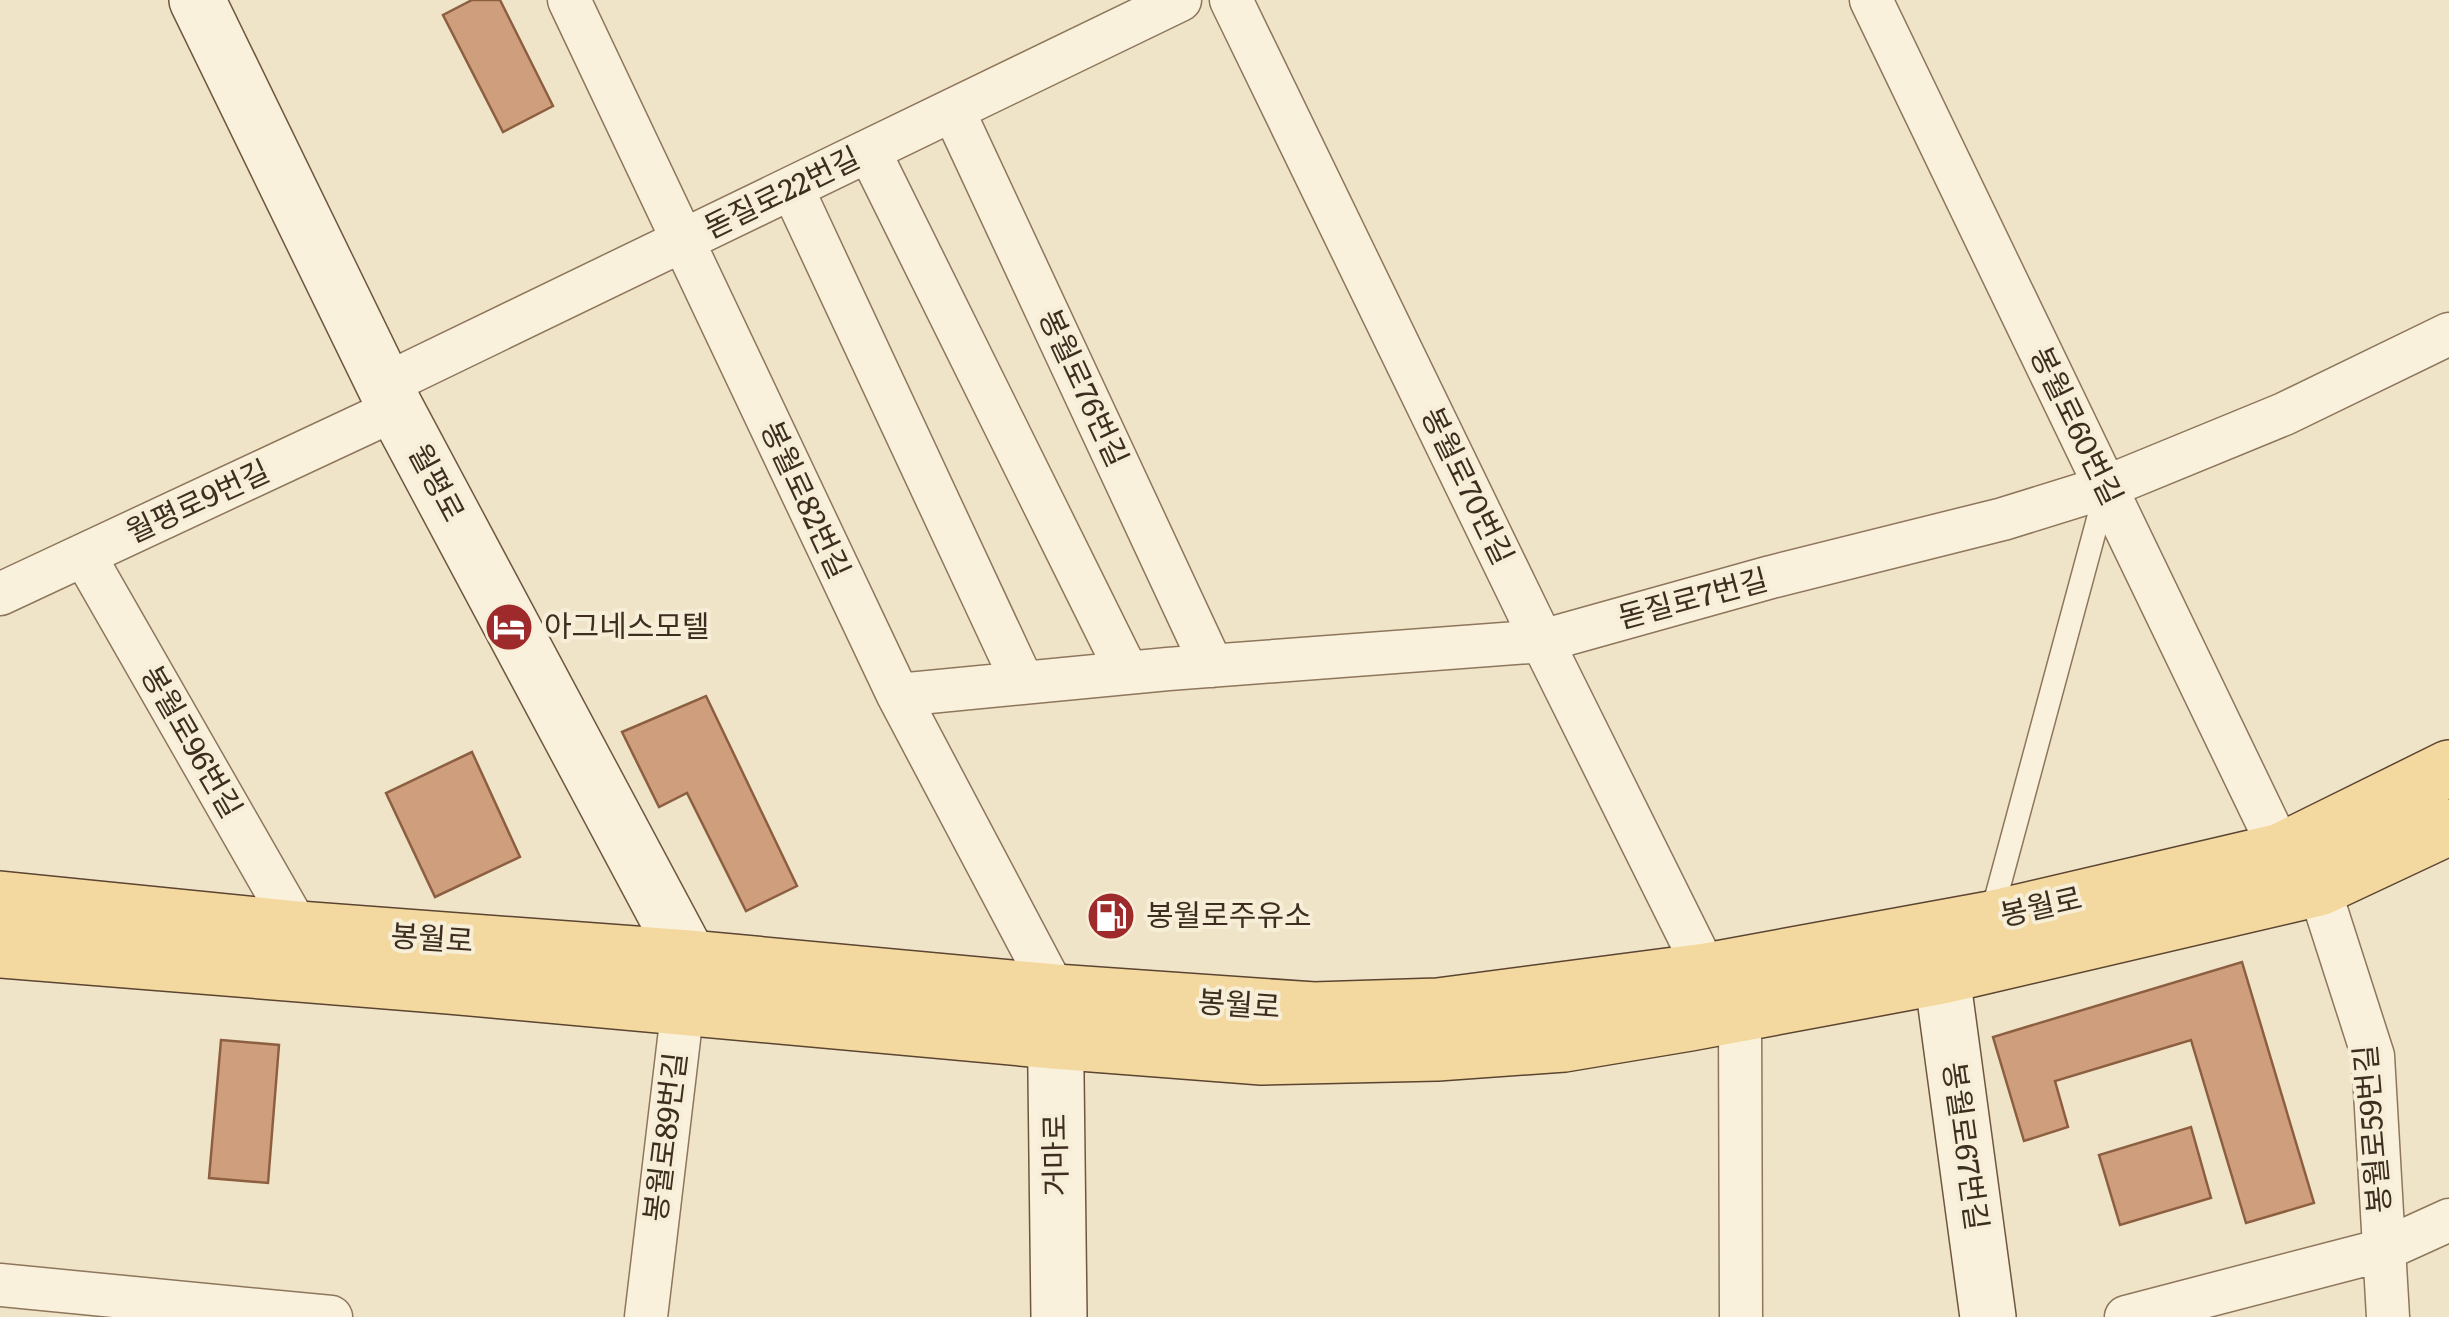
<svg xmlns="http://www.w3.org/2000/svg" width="2449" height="1317" font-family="Literata,'Noto Sans KR',serif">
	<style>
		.building { fill: #cf9f7d; stroke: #8d5f41; stroke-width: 2.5 }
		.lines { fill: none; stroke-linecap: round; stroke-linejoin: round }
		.lane-casing { stroke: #8d765c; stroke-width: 25 }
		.street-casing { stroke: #8d765c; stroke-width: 45 }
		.secondary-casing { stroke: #6f573f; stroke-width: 58 }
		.primary-casing { stroke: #5b4430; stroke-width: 58 }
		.lane { stroke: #faf1dc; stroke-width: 22 }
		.street { stroke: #faf1dc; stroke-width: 42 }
		.secondary { stroke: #faf1dc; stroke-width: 55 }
		.primary { stroke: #f3d9a0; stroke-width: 55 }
		.labels { text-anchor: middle; stroke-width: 8; stroke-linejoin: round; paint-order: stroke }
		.street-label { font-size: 30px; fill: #3d2e20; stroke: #f7eed8 }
		.poi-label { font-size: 30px; fill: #3d2e20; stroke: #f7eed8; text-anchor: start }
	</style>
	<rect width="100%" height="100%" fill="#f0e4c8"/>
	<!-- building -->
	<path class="building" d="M472,0H500L553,106L503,132L443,15Z
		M706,696L797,886L746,911L687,793L659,807L622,732Z
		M472,752L520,857L435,897L386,793Z
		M2242,962L2314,1203L2246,1223L2191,1040L2055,1081L2068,1127L2024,1141L1993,1037Z
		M221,1040L279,1045L268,1183L209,1178Z
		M2191,1127L2211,1198L2120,1225L2099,1155Z"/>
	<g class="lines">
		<!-- lane casing -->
		<g class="lane-casing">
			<path id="lane" d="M1991,916L2105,493"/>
		</g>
		<!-- street casing -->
		<g class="street-casing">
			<path id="street" d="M569,0L898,695L1055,992
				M1231,0L1542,641L1706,971
				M1871,0L2281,851
				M953,110L1212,666
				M869,151L1127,672
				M792,188L1023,683
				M384,385L1180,0
				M84,555L298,929
				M0,594L396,409
				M898,695L1168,669L1542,641L1771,577L2003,519L2106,487L2284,414L2449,334
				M2319,888L2373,1056L2388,1317
				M1740,1014L1741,1317
				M0,1285L331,1317
				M646,1317L686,980
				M2126,1317L2383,1250L2449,1220"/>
		</g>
		<!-- secondary casing -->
		<g class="secondary-casing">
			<path id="secondary" d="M197,0L396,409L689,958
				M1942,976L1988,1317
				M1055,995L1059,1317"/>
		</g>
		<!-- primary casing -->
		<g class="primary-casing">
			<path id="primary" d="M0,899L298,929L689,958L1055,992L1314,1010L1438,1006L1706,971L1990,919L2281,851L2449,768
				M0,950L449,986L1054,1041L1262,1057L1437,1053L1564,1044L1690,1023L1942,976L2319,888L2449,827"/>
		</g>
		<!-- lane -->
		<use href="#lane" class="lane"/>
		<!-- street -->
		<use href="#street" class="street"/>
		<!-- secondary -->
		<use href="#secondary" class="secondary"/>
		<!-- primary -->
		<use href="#primary" class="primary"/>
	</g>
	<!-- icons -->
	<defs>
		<g id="hotel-disc" transform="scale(2.5)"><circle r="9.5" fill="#9e2a2b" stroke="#f7eed8"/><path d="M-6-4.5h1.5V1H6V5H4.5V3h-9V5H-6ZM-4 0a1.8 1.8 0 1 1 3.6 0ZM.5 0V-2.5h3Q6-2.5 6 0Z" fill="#fff"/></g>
		<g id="fuel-disc" transform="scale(2.5)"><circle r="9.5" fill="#9e2a2b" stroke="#f7eed8"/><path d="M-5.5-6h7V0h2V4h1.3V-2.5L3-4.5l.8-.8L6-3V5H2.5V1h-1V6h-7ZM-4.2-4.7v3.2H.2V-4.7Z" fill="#fff"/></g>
	</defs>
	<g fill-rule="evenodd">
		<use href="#hotel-disc" x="509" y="627"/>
		<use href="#fuel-disc" x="1111" y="916"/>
	</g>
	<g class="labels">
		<!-- street labels -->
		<g class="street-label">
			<text transform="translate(782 193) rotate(-26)" y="10">돋질로22번길</text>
			<text transform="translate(1083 388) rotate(65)" y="10">봉월로76번길</text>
			<text transform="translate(2076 426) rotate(64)" y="10">봉월로60번길</text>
			<text transform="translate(436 483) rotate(62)" y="10">월평로</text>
			<text transform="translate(1467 486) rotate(64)" y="10">봉월로70번길</text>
			<text transform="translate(805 500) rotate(65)" y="10">봉월로82번길</text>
			<text transform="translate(198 502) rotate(-25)" y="10">월평로9번길</text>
			<text transform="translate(1693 599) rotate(-15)" y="10">돋질로7번길</text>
			<text transform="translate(191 742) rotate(60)" y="10">봉월로96번길</text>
			<text transform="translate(2041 907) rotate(-13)" y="10">봉월로</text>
			<text transform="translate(432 939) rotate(4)" y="10">봉월로</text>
			<text transform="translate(1239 1005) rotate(4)" y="10">봉월로</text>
			<text transform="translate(2373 1129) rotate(-95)" y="10">봉월로59번길</text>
			<text transform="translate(666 1137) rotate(-83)" y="10">봉월로89번길</text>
			<text transform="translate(1965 1146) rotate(82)" y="10">봉월로67번길</text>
			<text transform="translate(1056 1155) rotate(-91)" y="10">거마로</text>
		</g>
		<!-- poi labels -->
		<g class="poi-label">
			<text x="544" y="637">아그네스모텔</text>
			<text x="1146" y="926">봉월로주유소</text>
		</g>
	</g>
</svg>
